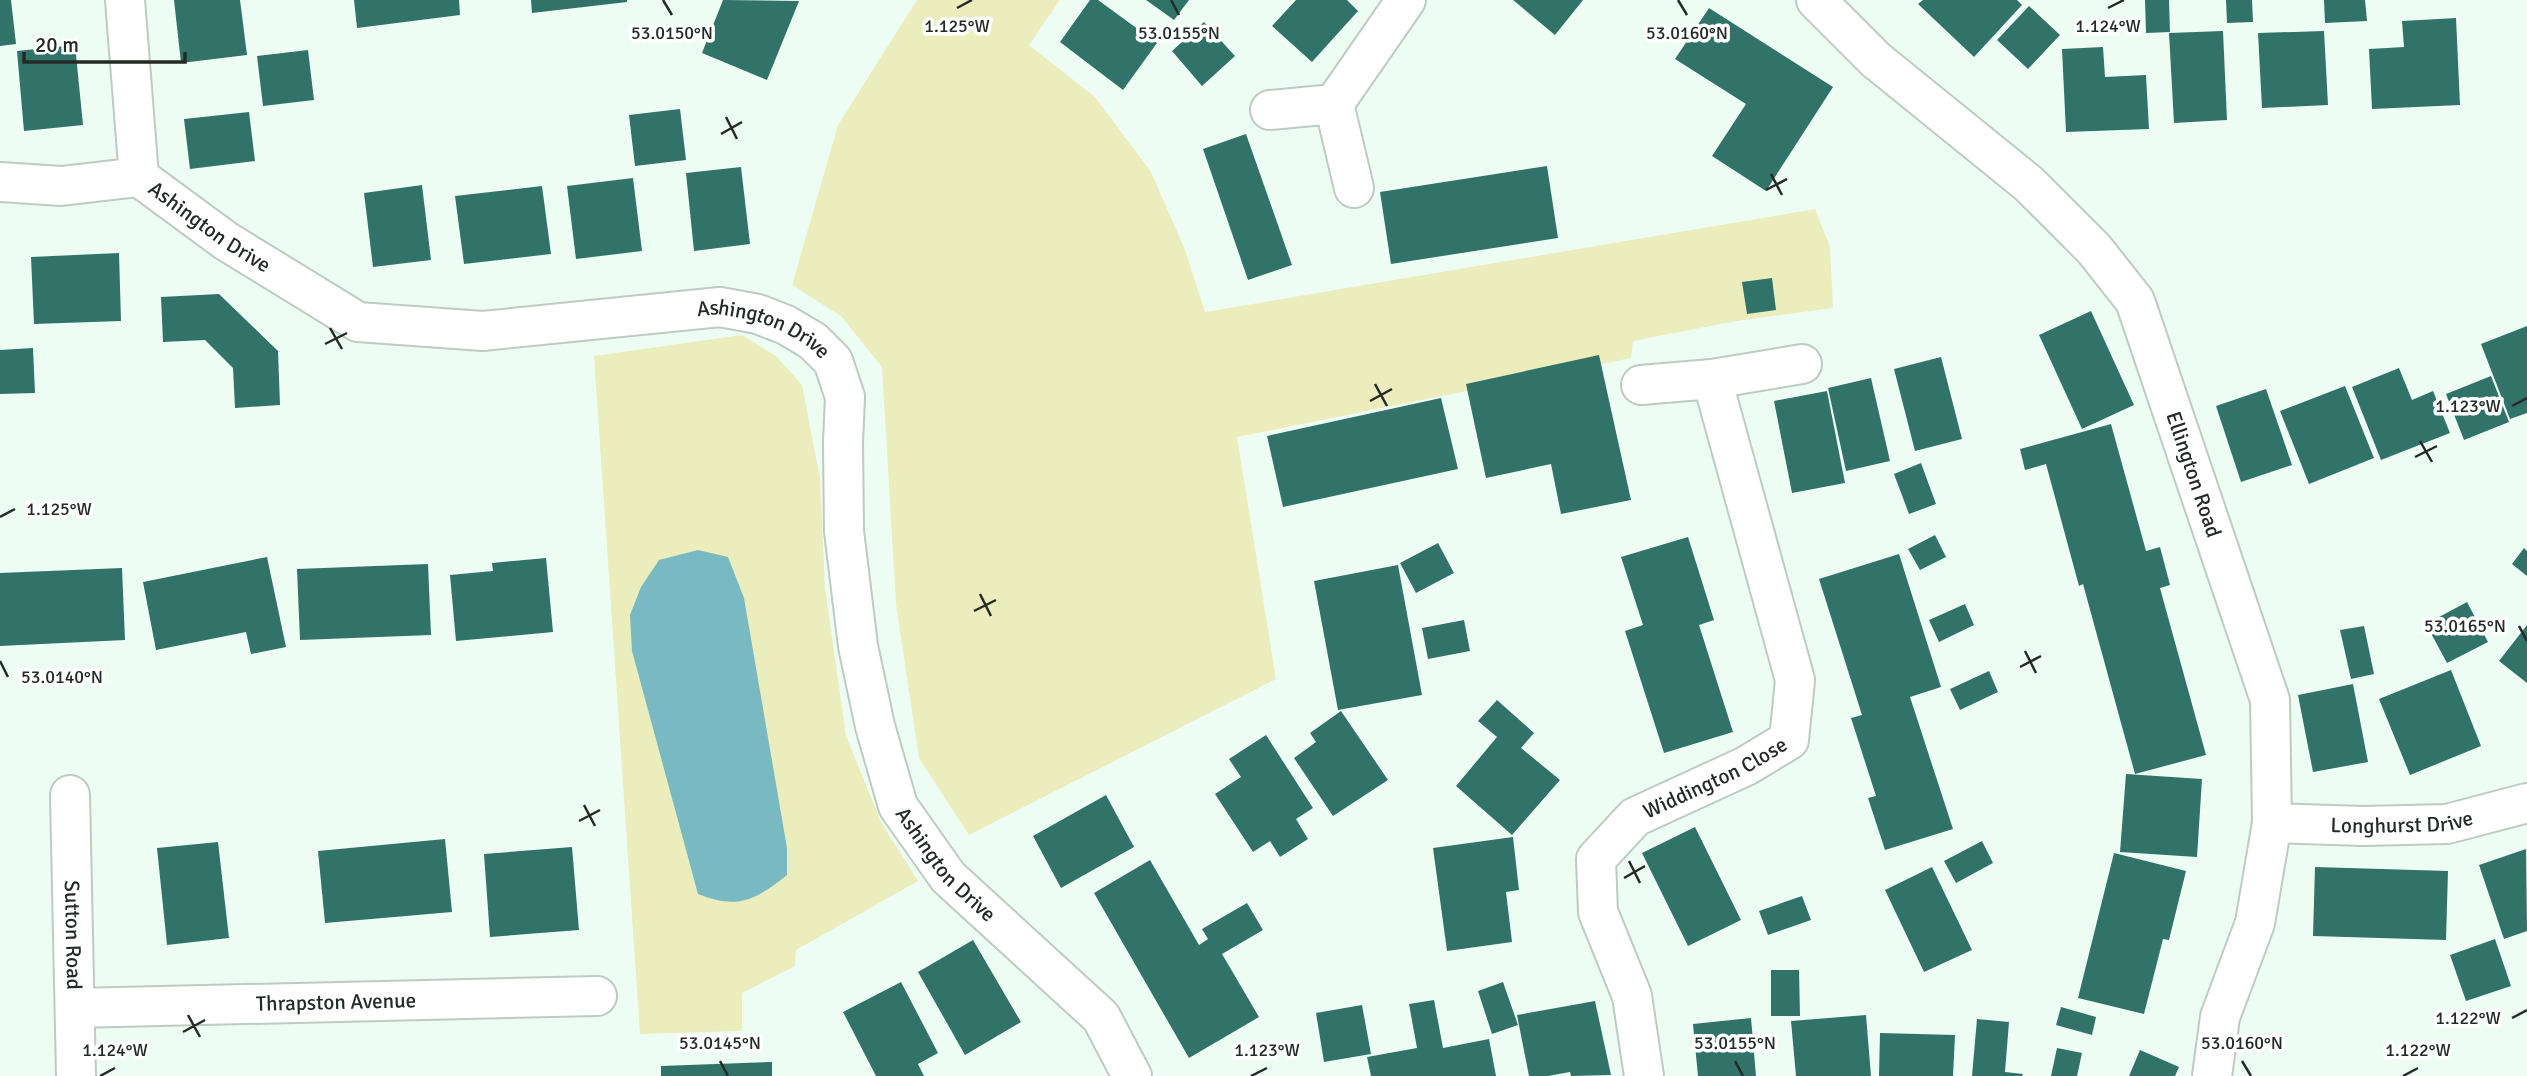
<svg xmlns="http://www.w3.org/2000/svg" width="2527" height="1076" font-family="Signika,sans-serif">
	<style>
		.green { fill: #ebedbc }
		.water { fill: #78b9c2 }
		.building { fill: #327369 }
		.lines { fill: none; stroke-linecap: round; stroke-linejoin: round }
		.minor-casing { stroke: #bdcbc2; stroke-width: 42 }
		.minor { stroke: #fff; stroke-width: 38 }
		.ticks { fill: none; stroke: #242a26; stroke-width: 2.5 }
		.labels { text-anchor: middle; stroke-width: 7; stroke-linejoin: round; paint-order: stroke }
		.street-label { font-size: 21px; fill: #242a26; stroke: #fff }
		.ticks-label { font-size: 18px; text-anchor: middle; fill: #242a26; stroke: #fff; stroke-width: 7; stroke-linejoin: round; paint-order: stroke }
	</style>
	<rect width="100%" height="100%" fill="#eefdf4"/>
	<!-- green -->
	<path class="green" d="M917,0H1060L1029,45L1095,97L1151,172L1185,250L1205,312L1815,209L1830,247L1833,308L1736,321L1633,341L1631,358L1237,437L1276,679L969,835L919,758L896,604L882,367L841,316L792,285L838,125Z
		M742,335L776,356L802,385L820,478L825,588L846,736L881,822L918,881L796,950L795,966L742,993V1031L640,1034L594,356Z"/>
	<!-- water -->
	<path class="water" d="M698,550L728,557L744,598L787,848V875C756,900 737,910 698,894L632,651L630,615L641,587L659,560Z"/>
	<!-- building -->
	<path class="building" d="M0,0H11L16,44L0,46Z
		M174,0H240L247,55L181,63Z
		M354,0H459L460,15L357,28Z
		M531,0H627V2L532,13Z
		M723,0L799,1L767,80L702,53Z
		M1090,0H1098L1157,43L1123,90L1060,42Z
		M1146,0H1189L1174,20Z
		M1296,0H1347L1358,11L1312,62L1272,26Z
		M1513,0H1583L1555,35Z
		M1923,0H2017L2022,5L1974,57L1918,4Z
		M2145,0H2169L2170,32L2146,33Z
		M2226,0H2252L2253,22L2227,23Z
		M2324,0H2365L2367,21L2325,23Z
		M2029,6L2060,35L2028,69L1997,40Z
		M1709,8L1833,87L1766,191L1712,156L1746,104L1675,59Z
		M2456,18L2460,105L2372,109L2369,49L2404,47L2402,21Z
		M1204,22L1235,56L1202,86L1172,51Z
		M2223,31L2227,120L2174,123L2169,33Z
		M2324,31L2328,105L2262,108L2258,33Z
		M75,45L83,125L24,131L17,51Z
		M2103,47L2105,77L2146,75L2149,129L2066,132L2062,49Z
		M308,50L314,100L263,106L257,56Z
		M680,109L686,160L635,166L629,115Z
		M249,112L255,161L190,169L184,119Z
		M1246,134L1292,265L1248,280L1203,149Z
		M1547,166L1558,238L1391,264L1380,192Z
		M741,167L750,244L694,251L686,173Z
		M633,178L642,251L576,259L567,186Z
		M422,185L431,260L373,267L364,193Z
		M542,186L551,254L464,264L455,196Z
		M119,253L121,321L34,324L31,257Z
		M1772,278L1776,310L1747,314L1742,282Z
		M219,294L278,351L280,405L235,408L233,368L205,340L163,342L161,297Z
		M2091,311L2134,405L2082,429L2039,335Z
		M2527,326V413L2510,419L2481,344Z
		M33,348L35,393L0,394V350Z
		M1599,355L1631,500L1561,514L1551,464L1486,478L1466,384Z
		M1941,357L1962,439L1915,451L1894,369Z
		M2399,368L2412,400L2433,391L2450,433L2381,460L2352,387Z
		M2491,376L2509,422L2464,440L2446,394Z
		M1871,378L1890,461L1846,471L1828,388Z
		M2345,386L2374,458L2309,484L2280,411Z
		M2266,389L2292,465L2241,482L2216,406Z
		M1827,391L1845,483L1792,493L1774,401Z
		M1441,398L1458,469L1283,507L1267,436Z
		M2111,424L2146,551L2160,547L2170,585L2160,588L2206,755L2135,774L2083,584L2079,586L2046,464L2025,470L2020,449Z
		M1921,463L1936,504L1909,514L1894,474Z
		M1935,535L1946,557L1920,570L1908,549Z
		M1688,537L1714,620L1699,625L1733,732L1664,753L1625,631L1643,625L1621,557Z
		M1438,543L1454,573L1416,593L1400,563Z
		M2524,548L2527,551V576L2512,564Z
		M1899,554L1941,687L1910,697L1953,829L1885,850L1868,798L1876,796L1851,718L1862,715L1819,579Z
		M267,557L286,647L251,654L246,632L156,650L143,582Z
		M546,558L553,632L456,641L450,575L493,571L492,563Z
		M428,564L431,635L300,640L297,569Z
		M1398,565L1422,695L1338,710L1314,581Z
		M122,568L125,640L0,646V573Z
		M2467,602L2488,642L2447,663L2426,624Z
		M1965,604L1974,625L1939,642L1929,620Z
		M1464,620L1470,651L1428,659L1422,628Z
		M2527,625V683L2499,661Z
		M2364,626L2374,674L2351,679L2340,630Z
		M2451,670L2481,746L2410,775L2379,699Z
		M1989,671L1998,692L1960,710L1950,689Z
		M2353,684L2368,762L2313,772L2298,695Z
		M1497,700L1534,733L1521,748L1560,780L1512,835L1456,786L1497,737L1478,721Z
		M1341,711L1388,780L1333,816L1294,758L1316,742L1310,733Z
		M1266,735L1313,808L1296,819L1308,839L1280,857L1270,841L1253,852L1215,794L1241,777L1229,759Z
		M2126,774L2202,779L2197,857L2120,852Z
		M1106,795L1134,847L1061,888L1033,836Z
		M1695,827L1741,920L1688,946L1642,853Z
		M1513,837L1519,890L1506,892L1512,942L1447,951L1433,848Z
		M445,839L452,912L325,923L318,851Z
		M1982,841L1993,863L1956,883L1944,861Z
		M218,842L229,938L167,945L157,848Z
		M572,847L579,930L490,937L484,854Z
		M2526,849L2527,931L2504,939L2479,865Z
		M2114,853L2186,871L2169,940L2163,939L2144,1014L2078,998Z
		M1150,860L1199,945L1208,939L1202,929L1247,903L1263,930L1222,954L1259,1017L1189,1058L1094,893Z
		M1932,867L1972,950L1924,972L1885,890Z
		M2315,867L2448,871L2446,940L2313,936Z
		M1802,896L1811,920L1768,935L1759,911Z
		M2495,939L2511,986L2466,1001L2450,955Z
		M973,940L1021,1022L965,1055L918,972Z
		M1771,970H1799L1800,1016H1771Z
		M901,982L938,1053L918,1064L924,1076H876L843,1012Z
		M1503,982L1518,1025L1492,1034L1478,991Z
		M1434,1000L1443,1048L1489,1039L1496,1076H1371L1367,1057L1417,1048L1409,1004Z
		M1595,1001L1611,1075L1571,1076L1570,1072L1548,1076H1529L1517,1015Z
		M1362,1005L1371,1054L1324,1062L1316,1013Z
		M2061,1007L2096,1017L2092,1035L2056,1025Z
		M1866,1015L1871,1076H1796L1791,1021Z
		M1751,1018L1756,1076H1698L1693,1024Z
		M1977,1019L2009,1022L2005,1072L2023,1074L2022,1076H1972Z
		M1880,1033L1955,1035L1953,1076H1879Z
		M2057,1048L2082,1053L2077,1076H2051Z
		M2140,1050L2179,1067L2175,1076H2129Z
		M772,1062V1076H661V1066Z"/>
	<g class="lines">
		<!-- minor casing -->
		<g class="minor-casing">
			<g id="minor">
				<path id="s1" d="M125,0L139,177L226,241L358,322L483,331L720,307L758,314L786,325L813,341L833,361L845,397L843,442L844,531L858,646L875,726L898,806L948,877L1101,1017L1132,1076"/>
				<path id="s2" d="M1816,0L1876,60L2029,184L2094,249L2135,301L2270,700L2272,823L2255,923L2220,1017L2212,1076"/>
				<path d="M1334,104L1406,0"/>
				<path d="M1270,110L1334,104L1354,188"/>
				<path d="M0,182L61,186L139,177"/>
				<path d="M1641,385L1712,379L1802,364"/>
				<path id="s3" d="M70,795L76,1076"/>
				<path id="s4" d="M2272,823L2363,826L2447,824L2527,803"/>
				<path id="s5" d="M75,1008L597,996"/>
				<path id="s6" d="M1644,1076L1632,996L1598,912L1596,859L1635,817L1746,766L1789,740L1795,680L1712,379"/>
			</g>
		</g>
		<!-- minor -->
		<use href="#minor" class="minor"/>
	</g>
	<!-- ticks -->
	<path class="ticks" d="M663,0L672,15M1171,0L1179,15M1678,0L1687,15M957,8L972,0M2108,8L2124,0M726,117L737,139M721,134L742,122M1771,174L1782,195M1766,190L1787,179M330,328L342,349M325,344L347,333M1375,384L1387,406M1370,401L1392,389M2512,406L2527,398M2420,441L2432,462M2415,457L2437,446M0,517L15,509M980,594L991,616M974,611L996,600M2519,626L2527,641M2025,651L2036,673M0,661L8,677M2020,667L2041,656M584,805L595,826M579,821L600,810M1629,861L1640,883M1624,878L1645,866M188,1015L200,1037M2512,1018L2527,1010M183,1032L205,1020M720,1061L728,1076M1735,1061L1743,1076M2242,1061L2251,1076M100,1076L115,1068M1251,1076L1267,1068M2403,1076L2418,1068"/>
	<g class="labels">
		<!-- street labels -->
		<g class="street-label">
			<text dy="7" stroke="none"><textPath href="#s1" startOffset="264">Ashington Drive</textPath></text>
			<text dy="7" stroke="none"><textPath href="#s1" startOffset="852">Ashington Drive</textPath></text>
			<text dy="7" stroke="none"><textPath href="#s2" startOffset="623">Ellington Road</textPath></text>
			<text dy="7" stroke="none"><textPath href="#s6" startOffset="371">Widdington Close</textPath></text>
			<text dy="7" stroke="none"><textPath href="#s4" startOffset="130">Longhurst Drive</textPath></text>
			<text dy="7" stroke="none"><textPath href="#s1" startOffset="1461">Ashington Drive</textPath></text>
			<text dy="7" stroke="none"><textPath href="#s3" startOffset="140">Sutton Road</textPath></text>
			<text dy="7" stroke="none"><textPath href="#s5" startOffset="261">Thrapston Avenue</textPath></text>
		</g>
	</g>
	<g class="ticks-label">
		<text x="957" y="32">1.125°W</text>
		<text x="2108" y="32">1.124°W</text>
		<text x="672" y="39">53.0150°N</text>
		<text x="1179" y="39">53.0155°N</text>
		<text x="1687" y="39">53.0160°N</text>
		<text x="2468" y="412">1.123°W</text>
		<text x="59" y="515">1.125°W</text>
		<text x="2465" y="632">53.0165°N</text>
		<text x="62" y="683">53.0140°N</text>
		<text x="2468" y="1024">1.122°W</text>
		<text x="720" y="1049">53.0145°N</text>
		<text x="1735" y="1049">53.0155°N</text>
		<text x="2242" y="1049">53.0160°N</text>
		<text x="115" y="1056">1.124°W</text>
		<text x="1267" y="1056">1.123°W</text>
		<text x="2418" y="1056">1.122°W</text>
	</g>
	<!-- scale -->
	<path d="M24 52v10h161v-10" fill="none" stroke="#242a26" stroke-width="3.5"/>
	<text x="35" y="52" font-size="21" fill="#242a26" stroke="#ffffff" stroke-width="5" paint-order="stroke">20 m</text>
</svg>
